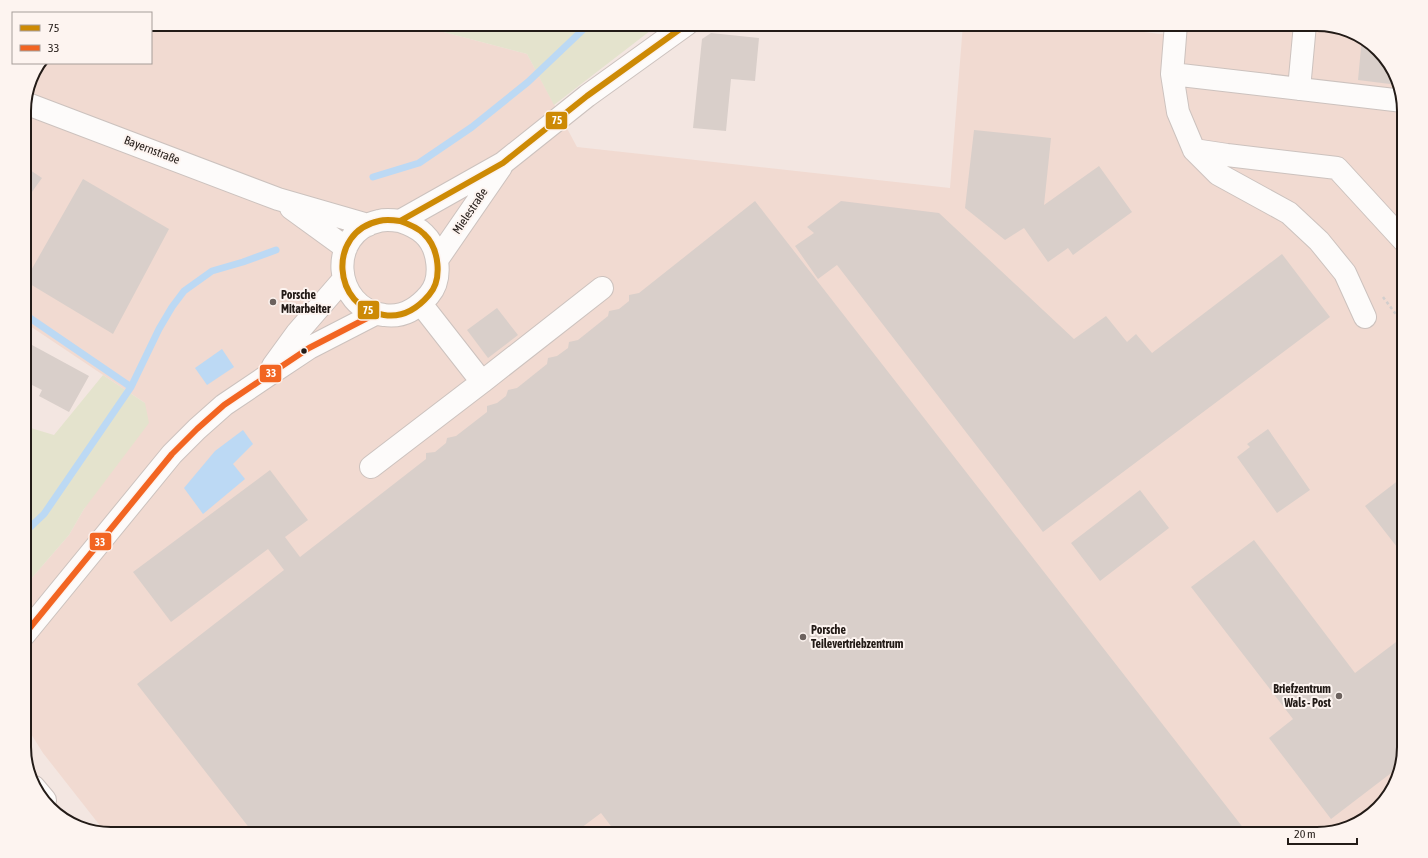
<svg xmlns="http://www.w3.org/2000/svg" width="1428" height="858" font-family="'Asap Condensed',sans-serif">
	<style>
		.built { fill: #f1dad1 }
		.green { fill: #e4e3cd }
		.water { fill: #bcd9f4 }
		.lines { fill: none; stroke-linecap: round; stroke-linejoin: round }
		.stream { stroke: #bcd9f4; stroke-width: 7 }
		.building { fill: #d9cfca }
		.minor-casing { stroke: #ccc2be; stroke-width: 24 }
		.path { stroke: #d2cecd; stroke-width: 2.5; stroke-dasharray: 3 3; stroke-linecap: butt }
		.minor { stroke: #fdfbfa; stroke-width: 22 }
		.bus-1-casing { stroke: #fdf4f0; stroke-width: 9 }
		.bus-2-casing { stroke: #fdf4f0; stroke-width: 9 }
		.bus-1 { stroke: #cd8a05; stroke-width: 6 }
		.bus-2 { stroke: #f26522; stroke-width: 6 }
		.poi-dot { fill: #6c625e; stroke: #fdf4f0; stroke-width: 1.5 }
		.bus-dot { fill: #231b17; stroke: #fdf4f0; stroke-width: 1.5 }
		.labels { text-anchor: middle; stroke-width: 4; stroke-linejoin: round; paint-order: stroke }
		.street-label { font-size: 12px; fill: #231b17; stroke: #fdf4f0 }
		.poi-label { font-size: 12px; font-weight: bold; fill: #231b17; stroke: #fdf4f0; text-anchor: start }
		.rim { fill: none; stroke: #231b17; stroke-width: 2 }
		.line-badge { stroke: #fdf4f0; stroke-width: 1.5 }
		.badge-label { font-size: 11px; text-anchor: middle; font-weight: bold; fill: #fff }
	</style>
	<rect width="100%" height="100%" fill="#f3e6e1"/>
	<!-- built -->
	<path class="built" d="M151,24H413L527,54L577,147L950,188L963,24H1080L1160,34L1184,32L1185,24H1317L1361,36L1392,67L1404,105V748L1392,791L1361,822L1318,834H111L105,832L43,753L26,726L24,725V587L69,535L145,403L24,322V105L31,77L40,63H151Z"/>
	<!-- green -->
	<path class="green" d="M413,24H659L554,105L527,54Z
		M103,375L145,403L149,423L84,509L69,535L24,587V426L54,435Z"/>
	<!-- water -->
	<path class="water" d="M222,349L234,367L207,385L195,368Z
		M243,430L253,444L233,464L245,479L203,514L184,488L215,451Z"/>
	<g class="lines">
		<!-- stream -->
		<path class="stream" d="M373,177L419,163L472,127L528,82L589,24
			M24,314L131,387
			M24,533L44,514L131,387L159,329L172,307L184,291L212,271L243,262L276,250"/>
	</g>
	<!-- building -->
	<path class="building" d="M711,33L759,38L755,81L731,79L726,131L693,128L702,39Z
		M1362,37L1392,67L1398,85L1358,80Z
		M974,130L1051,138L1044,205L1099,166L1132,212L1073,255L1068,248L1048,262L1024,228L1005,240L965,208Z
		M24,166L42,178L24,203Z
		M83,179L169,229L113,334L25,281Z
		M755,201L1248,834H617L601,813L573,834H254L137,684L284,570L268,549L171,622L133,572L270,470L308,520L285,537L300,557L426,459V453L435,452L446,443L447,438L456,436L487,412V406L497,403L506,396L508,390L517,388L547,364L548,358L557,356L568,348L569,342L578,340L608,316L609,311L619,309L629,301V295L639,293Z
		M841,201L939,213L1074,339L1106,316L1127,342L1136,334L1152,353L1282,254L1330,317L1043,532L837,265L818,279L795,246L814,233L807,227Z
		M497,308L518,335L488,358L467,330Z
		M32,345L89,376L69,412L39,396L42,390L30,384L27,389H24V359H25Z
		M1268,429L1310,490L1277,513L1237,457L1250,447L1247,444Z
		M1404,476V556L1365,506Z
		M1140,490L1169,528L1100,581L1071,543Z
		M1254,540L1355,673L1404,636V748L1399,767L1331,819L1269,738L1293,719L1191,587Z
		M1404,613V624L1399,617Z"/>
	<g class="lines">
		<!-- minor casing -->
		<g class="minor-casing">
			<path id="minor" d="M1176,24L1172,74L1178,112L1194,150L1218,174L1289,213L1319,241L1345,273L1365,317
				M1172,74L1403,101
				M1299,89L1305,24
				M25,103L278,199L368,225
				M1194,150L1227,155L1337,168L1404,241
				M291,208L346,248
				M400,221C409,224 417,227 424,234C439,248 443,279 429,295C417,309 402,318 384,315C332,308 327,232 379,221C386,219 393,220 400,221L503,163L587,96L687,24
				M437,260L501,167
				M273,366L297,333L343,280
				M482,382L602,288
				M371,467L482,382L421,304
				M24,635L172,454L197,429L224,405L267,376L309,348L375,314
				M34,787L45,800"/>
		</g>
		<!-- path -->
		<path class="path" d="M1383,297L1404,325"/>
		<!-- minor -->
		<use href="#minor" class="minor"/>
		<!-- bus-1 casing -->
		<g class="bus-1-casing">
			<path id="bus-1" d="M400,221C409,224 417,227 424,234C439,248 443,279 429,295C417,309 402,318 384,315C332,308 327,232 379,221C386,219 393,220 400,221L503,163L587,96L687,24"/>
		</g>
		<!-- bus-2 casing -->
		<g class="bus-2-casing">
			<path id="bus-2" d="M24,635L172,454L197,429L224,405L267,376L309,348L375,314"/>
		</g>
		<!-- bus-1 -->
		<use href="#bus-1" class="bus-1"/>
		<!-- bus-2 -->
		<use href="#bus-2" class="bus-2"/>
	</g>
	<!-- markers -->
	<g class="poi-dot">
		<circle cx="273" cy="302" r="4"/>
		<circle cx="803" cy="637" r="4"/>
		<circle cx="1339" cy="696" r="4"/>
	</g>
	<circle class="bus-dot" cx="304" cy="351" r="3.5"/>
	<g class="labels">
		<!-- street labels -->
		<g class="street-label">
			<text transform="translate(152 150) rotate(21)" y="4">Bayernstraße</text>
			<text transform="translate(470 211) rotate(-56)" y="4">Mielestraße</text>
		</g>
		<!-- poi labels -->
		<g class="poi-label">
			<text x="281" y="299">Porsche<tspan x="281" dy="14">Mitarbeiter</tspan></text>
			<text x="811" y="634">Porsche<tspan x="811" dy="14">Teilevertriebzentrum</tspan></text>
			<text x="1331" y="693" text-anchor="end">Briefzentrum<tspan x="1331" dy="14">Wals - Post</tspan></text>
		</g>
	</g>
	<!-- crop -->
	<path d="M0 0H1428V858H0ZM111 31H1317A80 80 0 0 1 1397 111V747A80 80 0 0 1 1317 827H111A80 80 0 0 1 31 747V111A80 80 0 0 1 111 31Z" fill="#fdf4f0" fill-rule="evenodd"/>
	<path class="rim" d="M111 31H1317A80 80 0 0 1 1397 111V747A80 80 0 0 1 1317 827H111A80 80 0 0 1 31 747V111A80 80 0 0 1 111 31Z"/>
	<g class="line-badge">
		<rect x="545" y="111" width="23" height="19" rx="4" fill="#cd8a05"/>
		<rect x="357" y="300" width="23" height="20" rx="4" fill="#cd8a05"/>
		<rect x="259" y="364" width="23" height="19" rx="4" fill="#f26522"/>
		<rect x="89" y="532" width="23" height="19" rx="4" fill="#f26522"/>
	</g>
	<g class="badge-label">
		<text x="557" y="124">75</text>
		<text x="368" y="314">75</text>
		<text x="271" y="377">33</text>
		<text x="100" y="546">33</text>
	</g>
	<!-- legend -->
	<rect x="12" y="12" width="140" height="52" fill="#fdf4f0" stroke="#a69d99"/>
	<rect x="20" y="25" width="20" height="6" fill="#cd8a05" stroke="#a69d99"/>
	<text x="48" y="32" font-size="12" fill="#231b17">75</text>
	<rect x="20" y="45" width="20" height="6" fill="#f26522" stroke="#a69d99"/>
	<text x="48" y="52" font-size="12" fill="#231b17">33</text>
	<!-- scale -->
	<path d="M1288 838v6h69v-6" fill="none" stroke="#231b17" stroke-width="2"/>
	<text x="1294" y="838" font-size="12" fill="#231b17" stroke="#fdf4f0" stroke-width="3" paint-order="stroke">20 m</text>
</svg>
